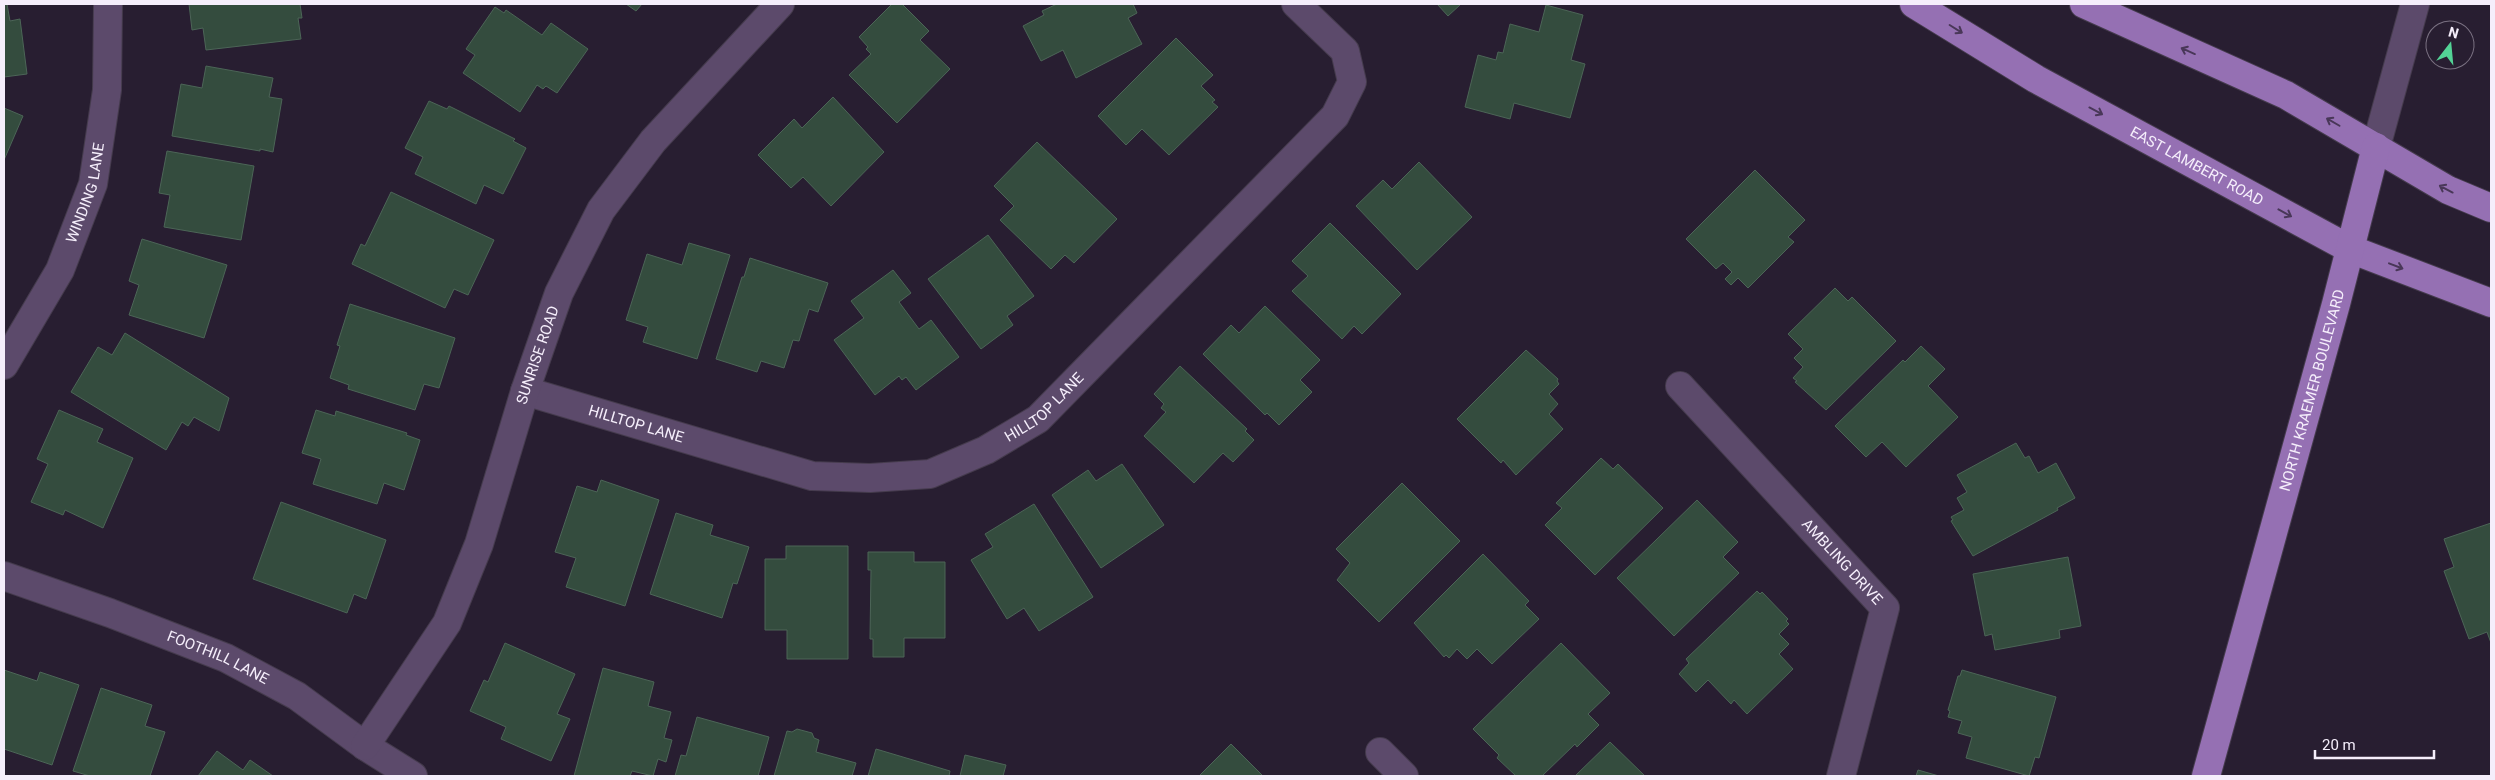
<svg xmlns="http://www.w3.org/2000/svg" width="2495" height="780" font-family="Roboto,sans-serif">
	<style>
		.building { fill: #344c3e; stroke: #4c6557 }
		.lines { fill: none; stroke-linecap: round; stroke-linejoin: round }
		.minor-casing { stroke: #453b4d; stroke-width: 30 }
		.major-casing { stroke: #453b4d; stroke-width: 30 }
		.minor { stroke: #5c4a6b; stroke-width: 28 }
		.major { stroke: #9570b3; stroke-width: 28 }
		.oneway { stroke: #493758 }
		.labels { text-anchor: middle; stroke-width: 4; stroke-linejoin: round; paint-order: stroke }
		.street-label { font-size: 15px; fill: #f5eefb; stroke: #281e31 }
	</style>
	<rect width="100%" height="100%" fill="#281e31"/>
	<!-- building -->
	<path class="building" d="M4,4H7L10,21L20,19L27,74L4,77Z
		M189,4H300L302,18H298L301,39L206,50L203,28L192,30Z
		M626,4H642L636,11Z
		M892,4H902L929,31L920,40L950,69L897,123L849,75L871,54L866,49L868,47L859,37Z
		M1057,4H1133L1137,13L1128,18L1142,44L1076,78L1063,50L1041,61L1023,26L1044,15L1042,11Z
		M1437,4H1461L1448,16Z
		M1546,5L1583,15L1571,60L1585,64L1570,118L1514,103L1510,119L1465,107L1478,55L1496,60L1498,52L1503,53L1510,24L1539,32Z
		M495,7L504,13L506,10L542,35L551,23L588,49L557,93L546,86L543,89L537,85L520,112L463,73L475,55L466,49Z
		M1176,38L1213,75L1201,86L1215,100L1212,102L1218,107L1169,155L1142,129L1126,145L1098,116Z
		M206,66L273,78L269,97L282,99L273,152L260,149V151L172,136L181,84L202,88Z
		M833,97L884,152L831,206L803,177L791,188L758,155L794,119L802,128Z
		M429,101L447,109L449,106L515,139L513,141L526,148L503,194L484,185L476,204L415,174L423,157L405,148Z
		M4,108L23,116L4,160Z
		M1037,142L1117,219L1074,263L1065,255L1051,269L1000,220L1014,206L994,186Z
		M167,151L254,166L241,240L164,227L170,195L159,193Z
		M1419,162L1472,217L1417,270L1356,206L1383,180L1392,189Z
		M1755,170L1805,220L1788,237L1794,242L1748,288L1738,278L1731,285L1725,279L1732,272L1723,263L1716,269L1686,239Z
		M391,192L494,240L468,295L454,289L445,308L352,264L361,244L365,246Z
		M1330,223L1401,294L1362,334L1354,326L1342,339L1292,291L1308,276L1292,261Z
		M988,235L1034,296L1007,316L1013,325L981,349L928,279Z
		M142,239L227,265L204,338L129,315L139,285L129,281Z
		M689,243L730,255L697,359L643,342L648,327L626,320L647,254L682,265Z
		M750,258L828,283L818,312L809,309L799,341L793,340L784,368L761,361L757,372L716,359L742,277H744Z
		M893,270L911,293L899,302L919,329L931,320L959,357L916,390L906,377L902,380L899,376L875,395L834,340L864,318L851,301Z
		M1835,288L1848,301L1852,297L1896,341L1826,410L1795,382L1797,381L1793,378L1803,367L1794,358L1803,349L1788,334Z
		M350,304L455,338L439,388L424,384L415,410L348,389L349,385L330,378L340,346L337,345Z
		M1265,306L1320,360L1300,380L1312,392L1279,425L1267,413L1265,415L1203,354L1231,325L1239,333Z
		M125,333L229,398L219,431L194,417L188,426L182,422L166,450L71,392L98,347L112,355Z
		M1921,346L1945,369L1928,386L1958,417L1906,467L1882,442L1866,457L1835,426L1903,360L1905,362Z
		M1526,350L1558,379L1557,381L1559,384L1549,394L1558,404L1549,414L1563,429L1516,475L1503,460L1501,463L1457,419Z
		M1180,366L1247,429L1245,431L1254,440L1233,462L1223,453L1194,483L1144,436L1166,412L1161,408L1164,404L1154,394Z
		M59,410L103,429L97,442L133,458L103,528L65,510L63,515L31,502L48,464L37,459Z
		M316,410L335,416L336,411L407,433L406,435L420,440L404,490L384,483L377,504L313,484L321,459L302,453Z
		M2016,443L2025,458L2029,456L2038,473L2056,463L2075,498L2057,508L2058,510L1973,556L1951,521L1953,520L1951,517L1964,510L1957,498L1967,492L1957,475Z
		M1601,458L1613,469L1618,464L1663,508L1595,575L1545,525L1562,508L1556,503Z
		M1122,464L1164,525L1101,568L1052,495L1088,470L1096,481Z
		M601,480L659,500L625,606L566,587L576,558L555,552L577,486L597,492Z
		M1402,483L1460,541L1379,622L1337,580L1350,563L1336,549Z
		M1697,500L1738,542L1723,557L1739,573L1674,636L1617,578Z
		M281,502L386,540L366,599L354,594L347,613L253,579Z
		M1034,504L1093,597L1039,631L1024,608L1007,619L971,560L993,547L985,534Z
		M676,513L713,525L710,535L749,547L737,584L733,583L722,618L650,594Z
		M2491,523V643L2487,632L2469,639L2444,571L2454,567L2444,539Z
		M786,546H848V659H787V630H765V559H786Z
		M868,552H914V562H945V638H904V657H873V639H870L871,570H868Z
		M1483,554L1529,601L1525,605L1539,619L1492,664L1477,649L1467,659L1457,649L1449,658L1446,655L1444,657L1414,623Z
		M2068,557L2081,626L2059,630L2060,638L1995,650L1992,634L1985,636L1973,574Z
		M1757,591L1760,594L1762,592L1788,619L1786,621L1789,624L1779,634L1789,644L1779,654L1793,669L1747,714L1734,700L1731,704L1708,680L1696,692L1679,674L1689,663L1686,659Z
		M505,643L575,674L557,714L570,719L551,761L501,739L506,727L470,711L484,680L488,682Z
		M1561,643L1610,693L1588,714L1599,725L1577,747L1575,744L1542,776H1516L1497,758L1499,755L1473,729Z
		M603,668L654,682L648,706L671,712L664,738L672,740L666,762L658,759L653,776L632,771L630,776H574Z
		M4,670L37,681L40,672L79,685L52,765L4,749Z
		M1962,670L2056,697L2039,758L2035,757L2029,776L1966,758L1972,737L1958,733L1962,721L1948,717L1950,711L1948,710L1958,676H1960Z
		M101,688L152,705L145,726L165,732L150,776H90L73,771Z
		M697,717L769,737L758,776H675L681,755L686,756Z
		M797,729L812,733L814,738L819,740L816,752L856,763L852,776H774L787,731L792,732Z
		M1610,742L1645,776H1575Z
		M1231,744L1263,776H1199Z
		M876,749L950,771L949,776H868Z
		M217,751L243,770L250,760L273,776H198Z
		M965,755L1006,765L1003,776H960Z
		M1918,770L1939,776H1916Z"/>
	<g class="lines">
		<!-- minor casing -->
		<g class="minor-casing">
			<g id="minor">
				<path d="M2376,147L2415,4"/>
				<path id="s1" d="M4,365L60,270L93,184L107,90L108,4"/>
				<path id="s2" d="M1680,386L1885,608L1841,776"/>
				<path id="s3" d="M525,391L812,476L870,478L930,474L986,450L1038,419L1335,116L1352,82L1345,51L1296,4"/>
				<path id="s4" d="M4,576L110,613L226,658L297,696L365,746L413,776"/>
				<path id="s5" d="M365,746L447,623L479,544L525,391L559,293L601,210L653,141L780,4"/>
				<path d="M1380,752L1404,776"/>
			</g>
		</g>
		<!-- major casing -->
		<g class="major-casing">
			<g id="major">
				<path id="s6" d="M1914,4L2036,79L2350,249L2491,303"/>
				<path d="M2084,4L2286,95L2448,190L2491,208"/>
				<path id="s7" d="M2206,776L2336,304L2376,147"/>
			</g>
		</g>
		<!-- minor -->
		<use href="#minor" class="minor"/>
		<!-- major -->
		<use href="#major" class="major"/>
	</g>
	<!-- one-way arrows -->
	<defs><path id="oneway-shaft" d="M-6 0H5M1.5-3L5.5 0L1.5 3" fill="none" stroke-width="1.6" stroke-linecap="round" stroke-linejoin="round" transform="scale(1.25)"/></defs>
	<g class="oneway">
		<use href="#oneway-shaft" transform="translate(1956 29) rotate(32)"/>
		<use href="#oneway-shaft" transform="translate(2188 51) rotate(-156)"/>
		<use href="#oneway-shaft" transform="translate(2096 111) rotate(28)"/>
		<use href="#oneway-shaft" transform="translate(2333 122) rotate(-150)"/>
		<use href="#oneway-shaft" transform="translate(2446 189) rotate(-152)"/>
		<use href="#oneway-shaft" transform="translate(2285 213) rotate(29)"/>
		<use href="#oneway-shaft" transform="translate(2396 266) rotate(21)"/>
	</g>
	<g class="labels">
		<!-- street labels -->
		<g class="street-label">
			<text dy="5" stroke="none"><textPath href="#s6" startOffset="326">EAST LAMBERT ROAD</textPath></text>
			<text dy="5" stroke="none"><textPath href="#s1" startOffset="192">WINDING LANE</textPath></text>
			<text dy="5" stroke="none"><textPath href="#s5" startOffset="431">SUNRISE ROAD</textPath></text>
			<text dy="5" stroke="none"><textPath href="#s7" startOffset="400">NORTH KRAEMER BOULEVARD</textPath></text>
			<text dy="5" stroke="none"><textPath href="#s3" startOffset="551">HILLTOP LANE</textPath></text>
			<text dy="5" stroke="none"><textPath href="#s3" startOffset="116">HILLTOP LANE</textPath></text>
			<text dy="5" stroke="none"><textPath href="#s2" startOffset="239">AMBLING DRIVE</textPath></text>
			<text dy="5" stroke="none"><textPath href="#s4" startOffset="229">FOOTHILL LANE</textPath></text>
		</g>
	</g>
	<!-- border -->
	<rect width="2495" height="780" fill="none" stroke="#f5eefb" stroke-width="10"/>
	<!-- north arrow -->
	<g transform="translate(2450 45) rotate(16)"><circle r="24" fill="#281e31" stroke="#7a7182"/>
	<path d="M0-4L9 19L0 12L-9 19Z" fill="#53d396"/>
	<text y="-8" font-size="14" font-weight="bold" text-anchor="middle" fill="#f5eefb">N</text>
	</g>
	<!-- scale -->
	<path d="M2315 750v8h119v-8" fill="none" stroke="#f5eefb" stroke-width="2.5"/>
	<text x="2322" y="750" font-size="15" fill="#f5eefb" stroke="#281e31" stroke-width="4" paint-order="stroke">20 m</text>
</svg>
